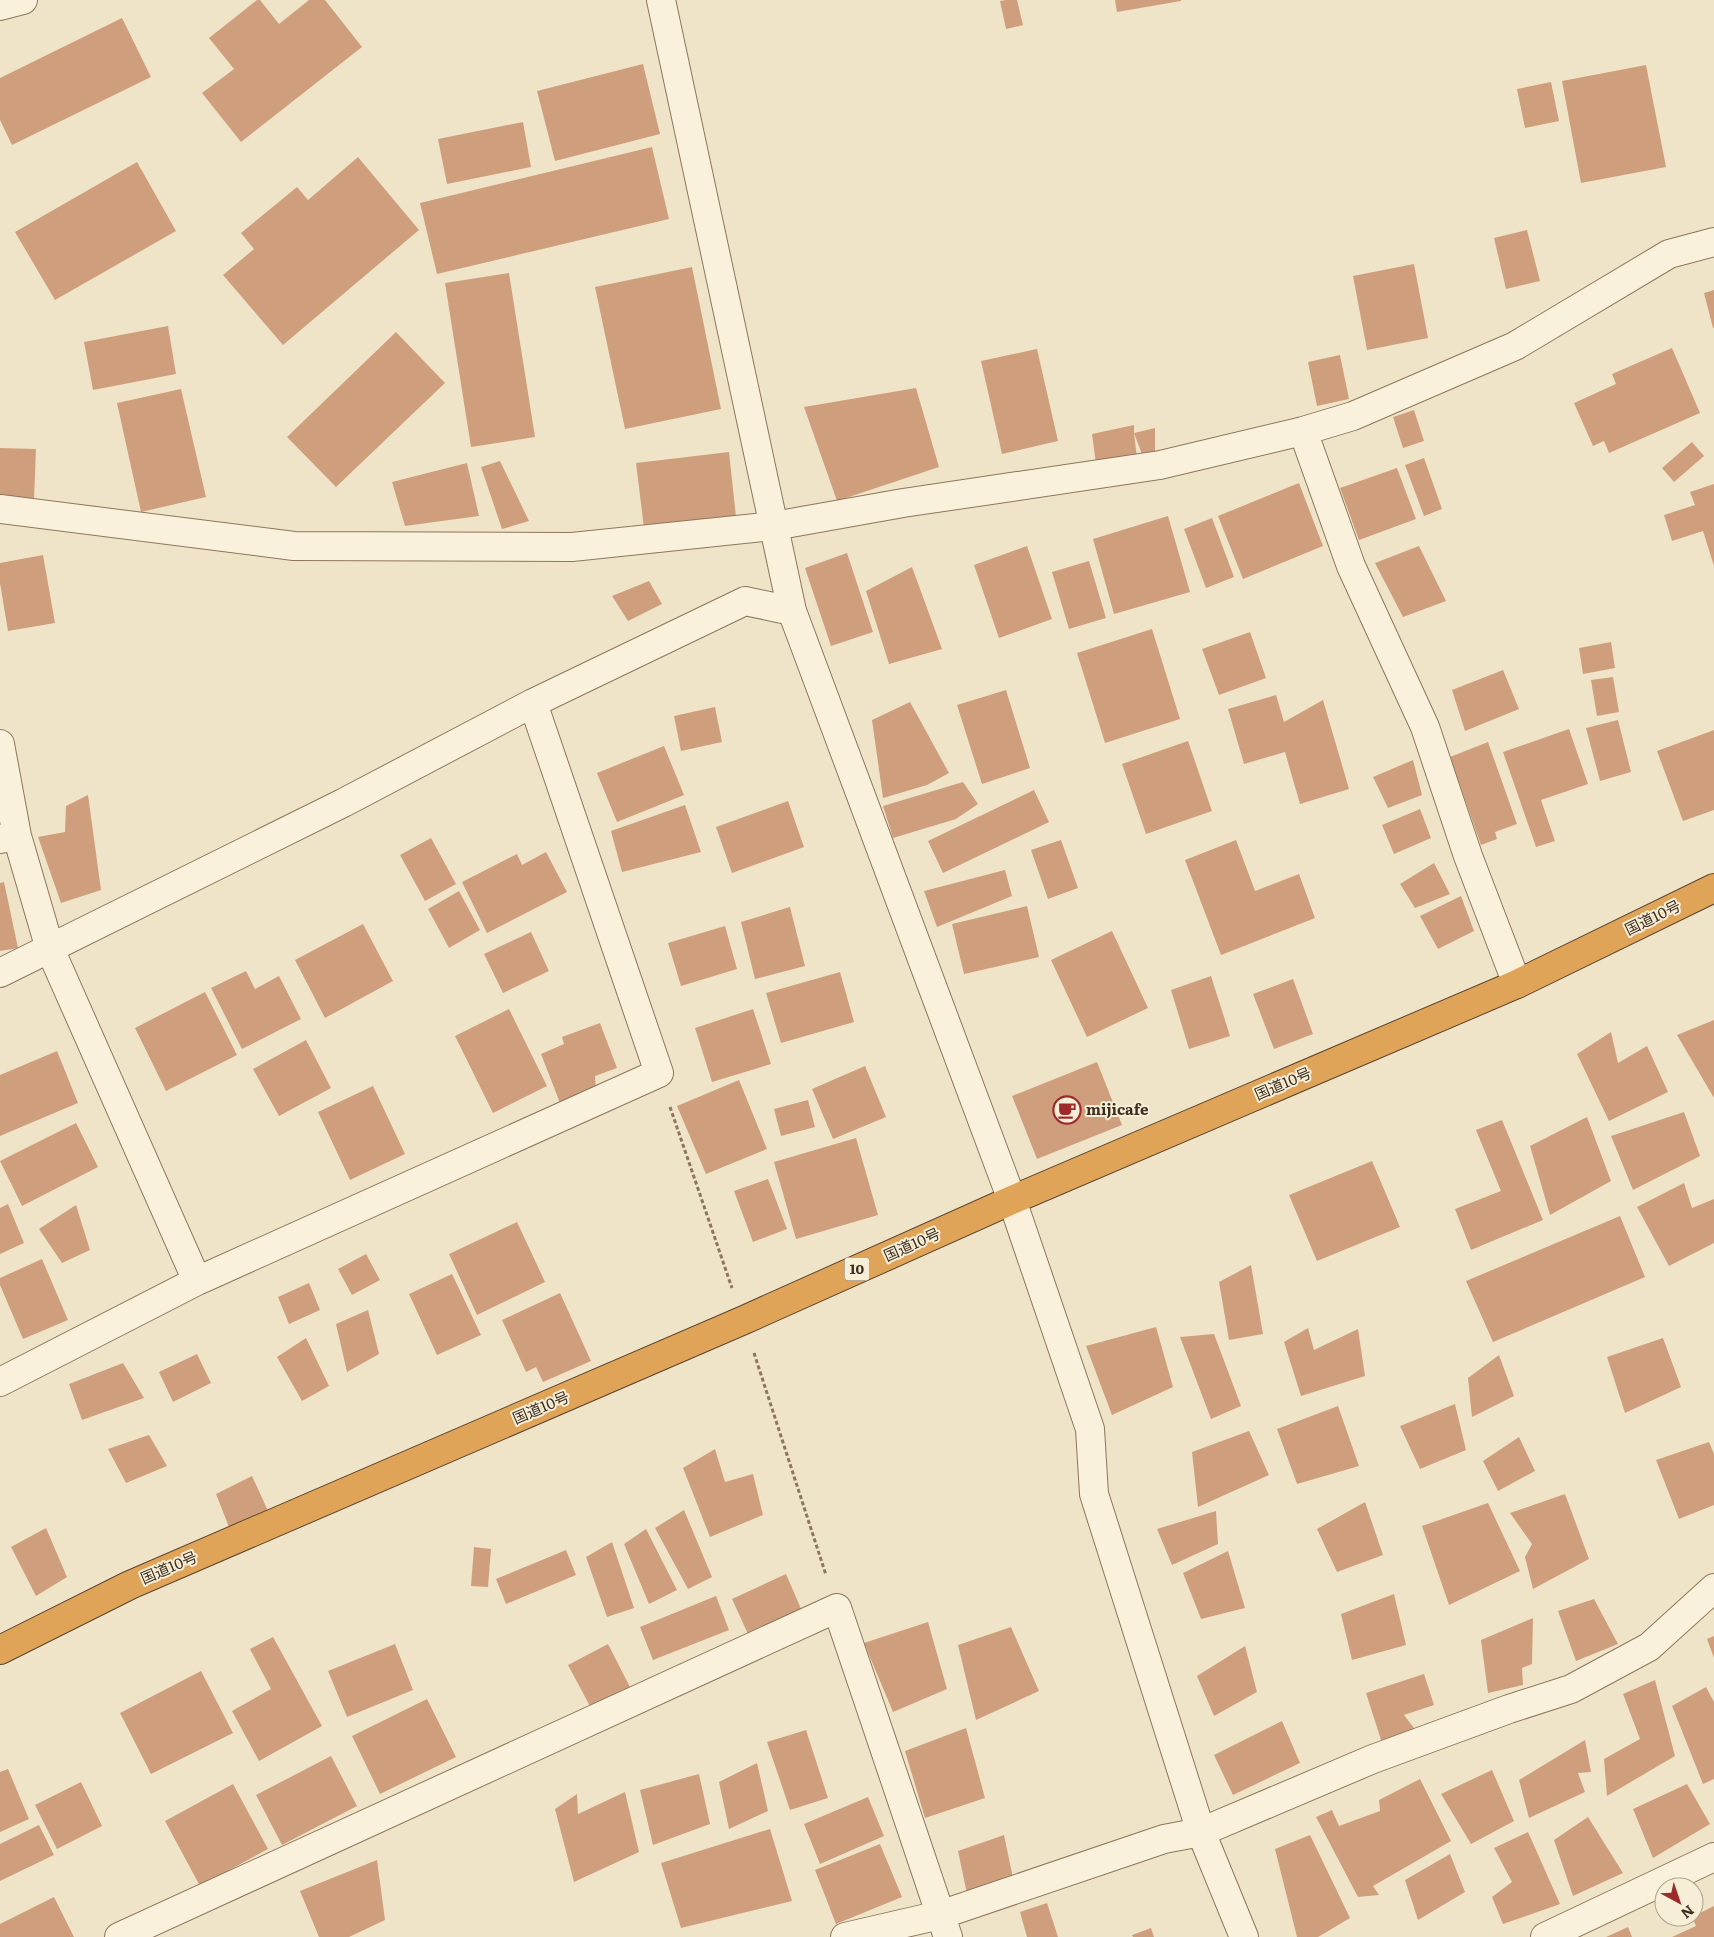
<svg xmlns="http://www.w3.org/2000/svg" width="1714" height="1937" font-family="Literata,'Noto Sans JP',serif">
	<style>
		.building { fill: #cf9f7d }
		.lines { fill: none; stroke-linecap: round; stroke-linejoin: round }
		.minor-casing { stroke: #8d765c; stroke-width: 30 }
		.highway-casing { stroke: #5b4430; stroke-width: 30 }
		.path { stroke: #8d765c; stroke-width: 3; stroke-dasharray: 4 2.5; stroke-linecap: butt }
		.minor { stroke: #faf1dc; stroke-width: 28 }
		.highway { stroke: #e0a458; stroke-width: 28 }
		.labels { text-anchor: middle; stroke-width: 4; stroke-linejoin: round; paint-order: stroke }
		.shield { fill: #f7eed8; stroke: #756857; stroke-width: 1 }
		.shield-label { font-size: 14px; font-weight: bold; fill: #3d2e20 }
		.street-label { font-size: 15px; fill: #3d2e20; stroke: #f7eed8 }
		.poi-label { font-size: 15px; font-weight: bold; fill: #3d2e20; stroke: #f7eed8; text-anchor: start }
	</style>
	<rect width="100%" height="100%" fill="#f0e4c8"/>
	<!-- building -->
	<path class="building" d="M257,0H260L279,24L309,0H325L362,47L241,142L202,93L234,69L209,38Z
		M1006,0H1017L1023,25L1006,29L1000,1Z
		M1115,0H1181V1L1117,12Z
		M122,18L151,77L12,145L0,120V78Z
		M643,64L660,134L555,161L537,91Z
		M1646,65L1666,167L1581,183L1562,81Z
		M1551,82L1559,121L1525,128L1517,89Z
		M523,122L531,167L447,184L438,139Z
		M652,147L669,219L437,274L420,203Z
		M358,157L419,230L283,345L223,275L254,249L241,233L297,187L308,200Z
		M137,162L176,231L55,300L15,232Z
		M1527,230L1540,281L1506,289L1494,238Z
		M1414,264L1428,338L1367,350L1353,276Z
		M692,267L721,409L625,429L595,287Z
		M509,273L535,437L471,447L445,283Z
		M1714,290V328H1713L1704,293Z
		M168,326L176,374L93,390L84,342Z
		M396,332L445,383L336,487L287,437Z
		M1672,348L1700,413L1609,453L1604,441L1593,446L1574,403L1616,384L1612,374Z
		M1037,349L1058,441L1002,454L981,361Z
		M1340,355L1349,399L1317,406L1308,362Z
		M916,388L939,467L837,501L804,407Z
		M181,389L206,497L141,512L117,403Z
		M1414,410L1424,441L1403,448L1393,417Z
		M1134,425V433L1155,428V455L1143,457L1134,433L1137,458L1096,464L1092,434Z
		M1692,442L1704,456L1674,482L1662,468Z
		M0,448L36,449L34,500L0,498Z
		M729,452L736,517L644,528L636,463Z
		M1424,458L1442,509L1424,516L1405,465Z
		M500,461L529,521L502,529L481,467Z
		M467,463L479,516L405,526L392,482Z
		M1397,468L1416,519L1359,540L1340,488Z
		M1299,483L1323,546L1243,579L1218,516Z
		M1714,484V566L1703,531L1672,541L1664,515L1695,505L1690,492Z
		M1168,516L1190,592L1114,614L1093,539Z
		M1212,518L1234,577L1206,588L1184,529Z
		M1027,546L1052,619L999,638L974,565Z
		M1419,546L1446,601L1403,617L1375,563Z
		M847,553L873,632L831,646L805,568Z
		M43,555L55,623L8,631L0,583V563Z
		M1089,561L1106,618L1069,629L1052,572Z
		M912,567L942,649L889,664L866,591Z
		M649,581L662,604L628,621L612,596Z
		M1152,629L1180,719L1105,743L1077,653Z
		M1250,632L1266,678L1219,695L1202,649Z
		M1611,642L1615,668L1583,674L1579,648Z
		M1503,670L1519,709L1465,731L1452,690Z
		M1613,677L1619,712L1597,716L1591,680Z
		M1006,690L1030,768L982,784L957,705Z
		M1276,695L1284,722L1323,700L1349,789L1300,804L1285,752L1244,764L1228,709Z
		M910,702L949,773L927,785L883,798L872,720Z
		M715,707L722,742L681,751L674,716Z
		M1618,720L1631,772L1600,781L1586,728Z
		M1569,729L1588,784L1541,800L1555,841L1536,847L1503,752Z
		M1714,730V810L1683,821L1657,751Z
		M1188,741L1212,811L1146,834L1122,764Z
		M1488,742L1517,824L1495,832L1497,839L1481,845L1450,757Z
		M664,746L684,795L617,822L597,773Z
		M1413,760L1422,795L1388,808L1373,777Z
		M963,782L978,804L956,819L893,838L883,806Z
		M1034,790L1049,822L943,873L928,841Z
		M88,795L101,890L61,903L38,837L65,832L66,806Z
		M788,801L804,847L732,873L716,827Z
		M685,805L701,852L622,872L611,831Z
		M1420,809L1431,838L1394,854L1382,825Z
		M431,838L456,884L425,901L400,855Z
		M1061,840L1078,888L1048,899L1031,850Z
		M1236,840L1255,891L1299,874L1315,918L1221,955L1185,860Z
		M546,852L567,892L487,933L462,882L517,854L522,865Z
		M1434,863L1450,894L1415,908L1400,884Z
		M1005,870L1012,896L937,927L924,891Z
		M4,882L18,948L0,951V883Z
		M459,891L480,930L449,948L428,909Z
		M1461,896L1474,931L1438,949L1420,916Z
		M1027,906L1039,957L964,974L952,924Z
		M790,907L805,966L755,979L741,922Z
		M363,924L393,981L325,1018L295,960Z
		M725,926L737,969L681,986L668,943Z
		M1112,931L1148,1008L1087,1037L1051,960Z
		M531,932L549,971L503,993L484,954Z
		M246,971L255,989L279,976L301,1019L242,1049L211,988Z
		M840,972L854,1022L781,1043L766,993Z
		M1211,976L1230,1036L1189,1049L1171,990Z
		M1293,979L1313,1034L1274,1049L1253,994Z
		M205,992L237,1055L166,1091L135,1028Z
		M509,1009L547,1086L493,1113L455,1036Z
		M753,1009L771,1064L712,1082L695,1028Z
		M1714,1020V1098L1677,1035Z
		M600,1023L617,1068L595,1076L596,1090L560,1103L541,1054L564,1044L562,1037Z
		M1611,1032L1618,1063L1647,1046L1668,1092L1609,1121L1577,1054Z
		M306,1040L331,1088L279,1116L253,1069Z
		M57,1051L78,1103L0,1136V1075Z
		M1097,1062L1122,1125L1037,1159L1012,1096Z
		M865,1066L886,1117L833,1139L812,1089Z
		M739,1080L767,1149L706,1174L677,1106Z
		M373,1086L405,1154L350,1180L318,1112Z
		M808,1100L815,1127L781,1136L774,1109Z
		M1684,1112L1700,1156L1633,1190L1611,1136Z
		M1587,1117L1611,1181L1550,1215L1530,1146Z
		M1502,1120L1543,1220L1471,1250L1455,1209L1501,1191L1476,1130Z
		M76,1123L98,1167L22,1206L0,1161Z
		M856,1138L878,1215L796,1239L774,1162Z
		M1372,1161L1400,1227L1317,1261L1289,1195Z
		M768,1179L787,1229L753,1242L734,1191Z
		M1684,1183L1692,1208L1714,1199V1243L1669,1266L1637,1207Z
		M8,1204L24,1243L0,1254V1208Z
		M76,1205L90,1250L62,1263L39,1229Z
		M1620,1216L1645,1277L1493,1342L1466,1281Z
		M517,1222L545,1282L477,1315L449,1254Z
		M366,1254L380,1280L352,1295L338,1269Z
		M42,1259L68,1320L23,1339L0,1285V1278Z
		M1251,1265L1263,1334L1229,1340L1219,1282Z
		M452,1274L481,1335L437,1355L409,1294Z
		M309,1283L320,1310L289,1324L278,1297Z
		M560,1293L591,1361L543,1382L536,1367L526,1372L502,1320Z
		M368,1310L379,1354L347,1372L336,1324Z
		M1156,1327L1173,1387L1112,1415L1086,1346Z
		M1308,1328L1314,1350L1358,1329L1365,1376L1301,1396L1284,1342Z
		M1214,1334L1241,1406L1211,1419L1180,1337Z
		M306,1338L329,1386L302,1401L277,1357Z
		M1663,1338L1681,1387L1625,1413L1607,1357Z
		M197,1354L211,1383L173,1402L159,1372Z
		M1499,1355L1514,1396L1472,1417L1468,1378Z
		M123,1363L144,1398L82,1420L69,1384Z
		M1455,1404L1466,1450L1420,1469L1400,1426Z
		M1338,1406L1359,1466L1297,1484L1277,1429Z
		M1249,1431L1269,1475L1198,1507L1192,1452Z
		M149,1435L167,1466L126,1483L108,1449Z
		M1519,1437L1535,1471L1498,1491L1483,1461Z
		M1709,1442L1714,1454V1505L1679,1519L1656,1460Z
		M715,1449L725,1482L753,1474L763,1515L710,1537L683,1468Z
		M252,1476L269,1513L229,1527L216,1494Z
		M1565,1494L1589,1559L1533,1589L1525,1557L1532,1544L1510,1513Z
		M1365,1502L1383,1555L1337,1572L1317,1529Z
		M1488,1503L1520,1571L1449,1605L1422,1526Z
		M684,1510L712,1577L688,1589L655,1528Z
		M1216,1511L1218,1544L1172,1565L1157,1529Z
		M46,1528L67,1577L36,1596L11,1547Z
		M646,1529L677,1590L649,1604L624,1544Z
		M612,1542L634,1608L607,1617L586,1557Z
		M474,1547L491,1549L488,1587L471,1586Z
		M566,1550L576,1575L506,1604L496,1579Z
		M1228,1551L1245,1608L1201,1619L1183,1573Z
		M786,1574L802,1611L748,1634L732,1599Z
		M1394,1594L1406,1645L1352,1660L1341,1614Z
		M716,1596L729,1630L653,1660L640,1627Z
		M1594,1599L1618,1644L1576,1661L1558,1611Z
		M1533,1618L1532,1664L1522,1668L1523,1685L1488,1693L1481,1640Z
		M928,1622L947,1689L893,1712L864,1643Z
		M1011,1627L1039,1691L976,1720L958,1645Z
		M1714,1636V1658L1707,1639Z
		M273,1637L322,1726L259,1761L232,1711L271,1689L250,1649Z
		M395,1644L413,1690L347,1717L328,1671Z
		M608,1644L632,1691L591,1708L568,1665Z
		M1245,1646L1257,1692L1214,1716L1197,1676Z
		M201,1671L233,1733L151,1774L120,1713Z
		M1424,1674L1434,1705L1404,1715L1417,1732L1382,1743L1366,1693Z
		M1655,1680L1675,1756L1607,1796L1604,1759L1640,1739L1623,1694Z
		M1706,1687L1714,1702V1779L1703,1784L1672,1706Z
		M427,1699L456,1757L380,1794L352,1736Z
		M1282,1721L1300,1763L1233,1795L1214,1755Z
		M966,1728L985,1798L925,1818L905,1751Z
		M806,1730L828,1798L790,1810L767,1742Z
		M1585,1740L1591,1772L1578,1773L1585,1792L1529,1818L1519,1780Z
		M331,1756L357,1806L282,1845L256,1795Z
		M757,1763L768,1811L729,1829L719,1782Z
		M8,1769L29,1819L0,1832V1772Z
		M1492,1770L1514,1821L1471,1844L1441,1794Z
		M699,1774L710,1824L653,1845L640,1790Z
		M1420,1779L1451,1841L1373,1886L1379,1895L1358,1897L1316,1817L1332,1810L1339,1826L1380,1811L1379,1800Z
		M81,1782L102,1826L57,1849L35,1805Z
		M233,1784L268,1849L200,1886L165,1821Z
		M1687,1784L1710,1824L1653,1858L1633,1809Z
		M625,1792L639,1852L574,1882L555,1809L577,1794L578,1814Z
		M868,1797L884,1836L820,1864L804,1824Z
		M1588,1817L1623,1873L1573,1896L1554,1840Z
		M39,1825L54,1855L0,1881V1844Z
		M770,1829L792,1901L681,1928L661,1863Z
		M1528,1832L1560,1904L1503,1924L1492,1897L1512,1882L1494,1848Z
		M1004,1835L1013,1878L967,1894L958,1851Z
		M1310,1835L1350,1918L1318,1937H1297L1275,1849Z
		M880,1844L902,1897L836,1924L815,1870Z
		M1450,1854L1465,1892L1418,1920L1405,1880Z
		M377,1860L385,1920L349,1937H319L300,1891Z
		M54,1897L74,1937H0V1924Z
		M1047,1903L1058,1937H1027L1020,1912Z
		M1714,1906V1937H1672L1696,1926L1692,1917Z
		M1628,1927L1632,1937H1606Z
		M1151,1928L1154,1937H1133L1132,1935Z"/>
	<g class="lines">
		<!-- minor casing -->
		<g class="minor-casing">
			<path id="minor" d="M661,0L792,611L1012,1200L1090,1429L1094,1494L1201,1832L1244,1937
				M0,6L23,0
				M1303,431L1351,566L1425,727L1468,856L1517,984
				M0,509L294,546L572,547L774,526L903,503L1160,465L1303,431L1353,416L1515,346L1669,254L1714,242
				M0,744L17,836
				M0,839L17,836L50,949L197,1281
				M0,973L343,803L533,703L745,601L792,611
				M0,1382L197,1281L659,1073L533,703
				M119,1937L837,1608L948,1937
				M845,1937L940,1915L1164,1839L1201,1832L1373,1759L1509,1709L1571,1689L1649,1647L1714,1588
				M1545,1937L1714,1857"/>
		</g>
		<!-- highway casing -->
		<g class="highway-casing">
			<path id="highway" d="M0,1650L130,1585L744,1320L1012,1200L1517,984L1714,888"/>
		</g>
		<!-- path -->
		<path class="path" d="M670,1107L732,1288
			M754,1353L826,1575"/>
		<!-- minor -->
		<use href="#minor" class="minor"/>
		<!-- highway -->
		<use href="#highway" class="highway"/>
	</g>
	<!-- icons -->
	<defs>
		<g id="cafe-ring" transform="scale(1.4375)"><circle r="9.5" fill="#f7eed8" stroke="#9e2a2b" stroke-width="1.5"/><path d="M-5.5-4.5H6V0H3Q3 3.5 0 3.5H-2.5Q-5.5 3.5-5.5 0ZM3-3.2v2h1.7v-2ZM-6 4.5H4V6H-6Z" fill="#9e2a2b"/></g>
	</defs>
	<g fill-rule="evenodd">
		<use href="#cafe-ring" x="1067" y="1110"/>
	</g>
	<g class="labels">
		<!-- shield labels -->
		<rect class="shield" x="844.5" y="1257.5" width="25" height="23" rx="4"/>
		<g class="shield-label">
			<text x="857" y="1274">10</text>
		</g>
		<!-- street labels -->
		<g class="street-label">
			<text transform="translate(1653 918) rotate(-26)" y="5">国道10号</text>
			<text transform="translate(1283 1084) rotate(-23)" y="5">国道10号</text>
			<text transform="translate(912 1245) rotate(-24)" y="5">国道10号</text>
			<text transform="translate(541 1408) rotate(-23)" y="5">国道10号</text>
			<text transform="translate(169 1568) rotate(-23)" y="5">国道10号</text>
		</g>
		<!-- poi labels -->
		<g class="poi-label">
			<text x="1086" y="1115">mijicafe</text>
		</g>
	</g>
	<!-- north arrow -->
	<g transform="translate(1679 1902) rotate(140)"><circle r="24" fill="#f7eed8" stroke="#ada18e"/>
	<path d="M0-4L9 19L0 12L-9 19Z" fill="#9e2a2b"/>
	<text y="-8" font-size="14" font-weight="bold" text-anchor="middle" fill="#3d2e20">N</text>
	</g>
</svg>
